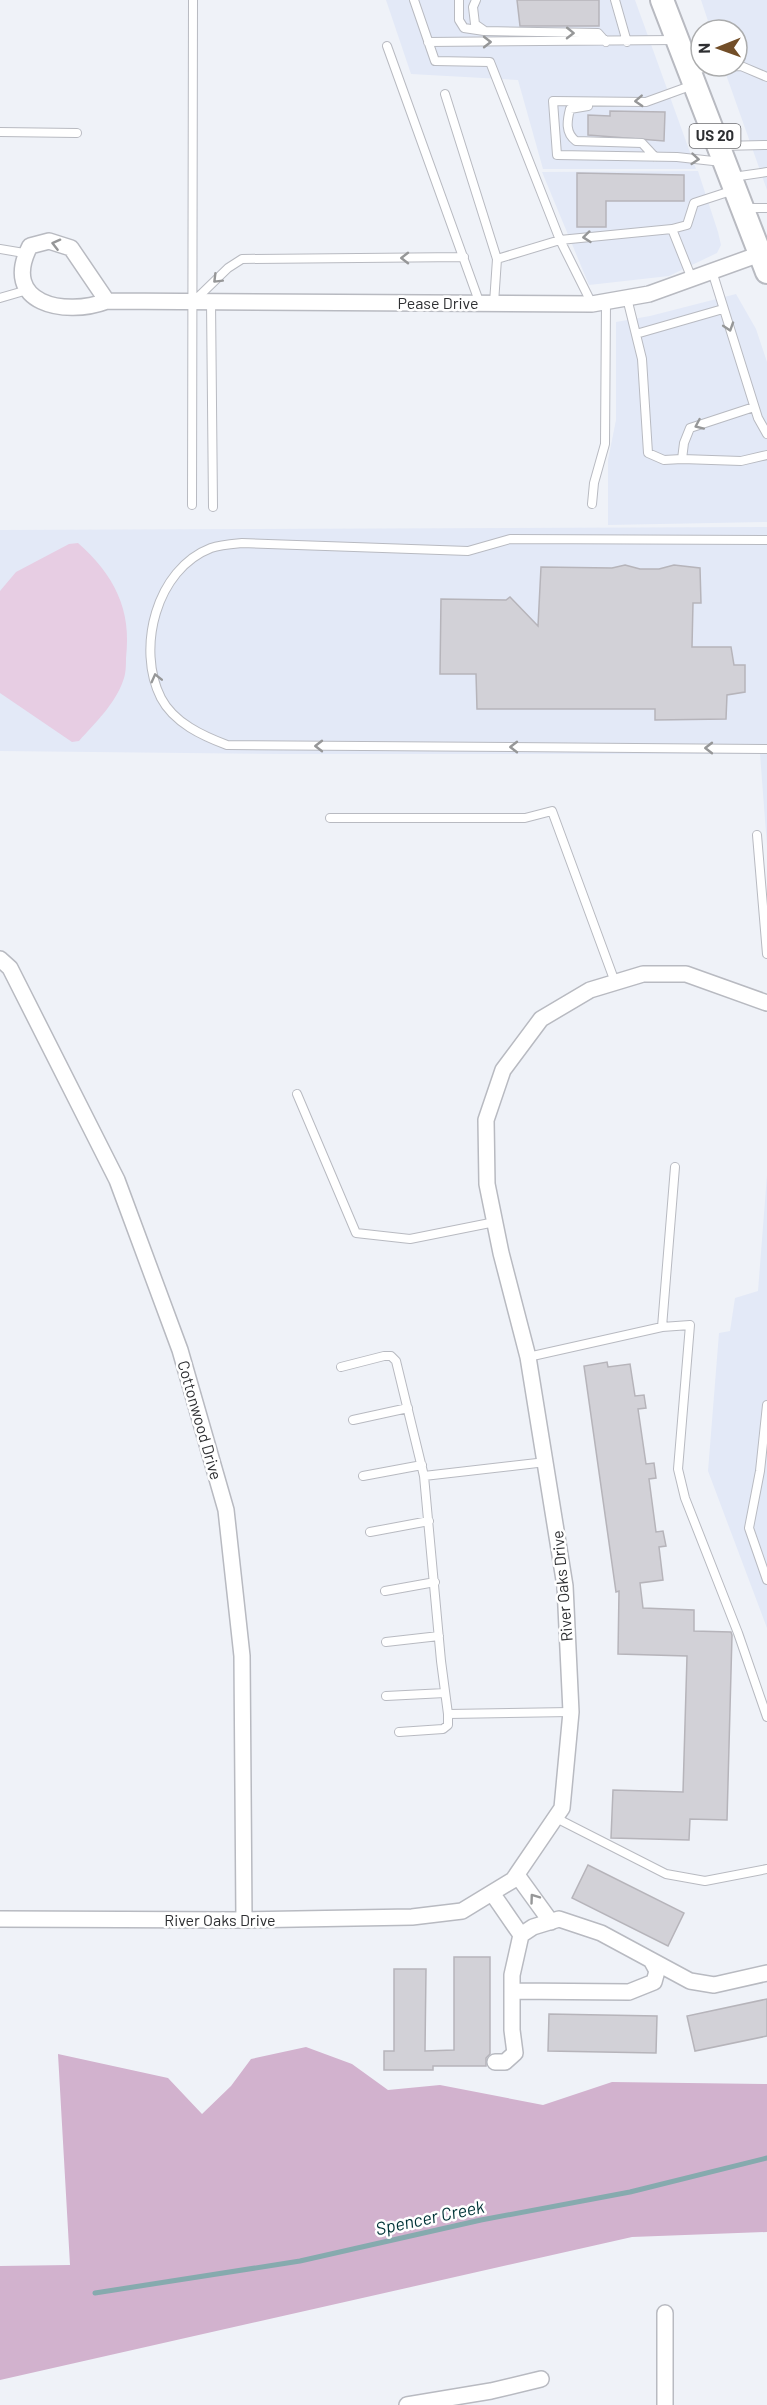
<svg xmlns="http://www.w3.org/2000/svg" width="767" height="2405" font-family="Barlow,sans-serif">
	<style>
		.built { fill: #e3e9f7 }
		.green { fill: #e7cde3 }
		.forest { fill: #d2b2ce }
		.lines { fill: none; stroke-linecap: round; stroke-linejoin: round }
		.stream { stroke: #86aaae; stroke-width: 5 }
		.building { fill: #d2d1d7; stroke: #b6b4ba; stroke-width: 1.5 }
		.lane-casing { stroke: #b8bac1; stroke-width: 10 }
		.street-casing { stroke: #b8bac1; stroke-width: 18 }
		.primary-casing { stroke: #b8bac1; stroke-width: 26 }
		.lane { stroke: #fff; stroke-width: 8 }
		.street { stroke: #fff; stroke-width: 15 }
		.primary { stroke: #fff; stroke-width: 22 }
		.oneway { stroke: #969798 }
		.labels { text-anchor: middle; stroke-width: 5; stroke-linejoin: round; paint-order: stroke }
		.shield { fill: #fff; stroke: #6d6d70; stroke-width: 1.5 }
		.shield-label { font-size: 15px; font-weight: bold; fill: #2e2f32 }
		.street-label { font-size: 16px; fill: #2e2f32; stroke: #fff }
		.water-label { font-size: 18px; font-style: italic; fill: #003337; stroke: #fff }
	</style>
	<rect width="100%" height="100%" fill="#eff2f8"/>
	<!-- built -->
	<path class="built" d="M386,0H635L696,169H543L518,80L411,74Z
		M701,0H767V190L723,66H737V30H711Z
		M698,171L718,232L721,245L717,253L669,276L589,285L542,172Z
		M736,294L756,329L767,362V522L608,525V460L616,420V322L650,316Z
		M767,527V846L760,754H283L0,751V530Z
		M767,1175V1628L708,1471L719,1333L730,1331L735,1298L758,1291Z"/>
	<!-- green -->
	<path class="green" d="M78,543C114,575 132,609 126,658C126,665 126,674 123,681C115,704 95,723 79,741L72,742L0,693V591L16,572L69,544Z"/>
	<!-- forest -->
	<path class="forest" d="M306,2047L352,2064L388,2090L440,2085L543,2105L612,2082L767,2084V2232L632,2237L0,2380V2266L70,2265L58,2054L168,2078L202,2114L231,2086L251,2059Z"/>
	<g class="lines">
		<!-- stream -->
		<path class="stream" d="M95,2293L300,2261L481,2220L630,2192L767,2158"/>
	</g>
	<!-- building -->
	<path class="building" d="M517,0H599V26H520Z
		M610,111L665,112L664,141L588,135V115L610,116Z
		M577,173L684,175V201H606V227H577Z
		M625,565L640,569H659L674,565L700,568L701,603H693L692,647H731L734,665H745V692L727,695L726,719L655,720V709H477L476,674H440L441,599L506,600L510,597L538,626L541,567L612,568Z
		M607,1362L608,1367L630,1364L635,1396L644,1395L646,1408L638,1409L646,1464L654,1463L656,1478L649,1479L656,1532L663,1531L666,1546L659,1547L663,1580L640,1583L643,1608L694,1610V1631L731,1632L732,1635L727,1820L690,1819L689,1840L611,1838L613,1790L683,1792L687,1656L618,1654L619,1591L616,1592L584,1366Z
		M588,1865L684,1913L668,1946L572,1898Z
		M454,1957H490V2054L486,2058V2066H433V2070H384V2051H394V1969H426L425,2051L454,2050Z
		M767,1999V2036L695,2051L687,2016Z
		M549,2014L657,2016L656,2053L548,2051Z"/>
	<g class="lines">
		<!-- lane casing -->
		<g class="lane-casing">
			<path id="lane" d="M414,0L435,61L490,62L560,240L672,229
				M459,0V20L464,28L484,31
				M476,0L473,7L475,24L485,31L598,33L606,42
				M615,0L627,42
				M428,42L676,40
				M387,46L480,304
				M690,69L741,66L767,77
				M693,85L646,102L553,101L557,155L677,157L722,162
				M445,94L497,259L494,303
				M588,106L570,109C567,121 565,133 576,141L642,143L655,157
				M0,132L77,133
				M720,146L767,145
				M733,177L767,172
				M744,208H767
				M0,249L24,253
				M497,259L560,240L592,304
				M712,271L758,418L767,434
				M692,279L672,229L687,225L694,203L734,190
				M0,298L24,291
				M627,298L642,359L648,453L664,460L682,459
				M195,300L228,268L242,259L464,257
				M211,301L213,507
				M636,334L723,309
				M754,407L690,428L684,443L682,459L741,461L767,455
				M592,504L594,483L605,444L606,302
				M192,505L193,0
				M767,540L510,539L468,551L242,543C232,544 220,545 211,548C156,569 136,649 161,698C174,723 203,736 227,745L767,749
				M330,818H525L552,811L615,982
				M757,835L767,954
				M297,1094L356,1233L410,1239L495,1222
				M662,1327L675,1167
				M528,1357L662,1327L690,1325L678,1469L685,1498L738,1633L767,1717
				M341,1367L384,1356H391L396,1361L424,1476
				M767,1405L760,1471L749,1528L767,1580
				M353,1420L408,1408
				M546,1462L424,1476L441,1661L448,1714L571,1712
				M363,1476L422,1465
				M370,1532L429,1521
				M385,1591L435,1582
				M386,1642L439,1636
				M386,1696L445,1693
				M399,1732L443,1729L448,1725V1714
				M556,1818L666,1874L705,1881L767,1869"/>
		</g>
		<!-- street casing -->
		<g class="street-casing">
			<path id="street" d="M107,301L71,248L49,241L30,246C0,304 65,317 107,301L592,304L649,294L760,254
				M0,959L10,968L117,1180L180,1350L226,1510L242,1656L244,1920
				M517,1875L551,1922
				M492,1893L521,1935
				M0,1919L244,1920L412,1917L462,1911L513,1880L562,1808L571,1712L565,1586L528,1357L501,1253L487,1184L486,1120L503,1070L541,1019L590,990L643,974H686L767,1003
				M512,1991L629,1992L654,1982L657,1971L651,1960
				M495,2062H505L515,2053L512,2030V1975L521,1935L533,1927L559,1919L601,1933L690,1981L714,1985L767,1973
				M665,2313V2405
				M407,2405L491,2391L541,2379"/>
		</g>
		<!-- primary casing -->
		<g class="primary-casing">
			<path id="primary" d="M662,0L767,272"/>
		</g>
		<!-- lane -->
		<use href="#lane" class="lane"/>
		<!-- street -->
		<use href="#street" class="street"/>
		<!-- primary -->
		<use href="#primary" class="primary"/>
	</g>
	<!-- one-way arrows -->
	<defs><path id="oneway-chevron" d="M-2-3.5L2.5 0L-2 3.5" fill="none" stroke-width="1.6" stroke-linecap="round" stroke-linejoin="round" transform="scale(1.5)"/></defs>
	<g class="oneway">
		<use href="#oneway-chevron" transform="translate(570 33) rotate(1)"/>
		<use href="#oneway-chevron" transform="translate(487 42)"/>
		<use href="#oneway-chevron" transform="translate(639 101) rotate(177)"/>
		<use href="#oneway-chevron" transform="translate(695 159) rotate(5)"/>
		<use href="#oneway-chevron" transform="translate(587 237) rotate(174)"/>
		<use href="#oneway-chevron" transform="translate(56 244) rotate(-166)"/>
		<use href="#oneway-chevron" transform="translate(405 258) rotate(180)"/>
		<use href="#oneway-chevron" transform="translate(217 279) rotate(135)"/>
		<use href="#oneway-chevron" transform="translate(729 327) rotate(72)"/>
		<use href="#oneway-chevron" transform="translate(699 425) rotate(156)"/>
		<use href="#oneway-chevron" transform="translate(156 678) rotate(-104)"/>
		<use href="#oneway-chevron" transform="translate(319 746) rotate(-180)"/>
		<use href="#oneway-chevron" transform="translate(514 747) rotate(-180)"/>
		<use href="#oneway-chevron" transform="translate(709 748) rotate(-180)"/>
		<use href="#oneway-chevron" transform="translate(534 1898) rotate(-126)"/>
	</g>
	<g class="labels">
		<!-- shield labels -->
		<rect class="shield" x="689.5" y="124" width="51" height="24" rx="4.5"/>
		<g class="shield-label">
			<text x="715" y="141">US 20</text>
		</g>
		<!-- street labels -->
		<g class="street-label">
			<text x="438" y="309">Pease Drive</text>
			<text transform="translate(200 1420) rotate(74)" y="6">Cottonwood Drive</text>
			<text transform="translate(562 1586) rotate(-95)" y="6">River Oaks Drive</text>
			<text x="220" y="1926">River Oaks Drive</text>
		</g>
		<!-- water labels -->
		<g class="water-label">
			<text transform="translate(430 2218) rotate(-12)" y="6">Spencer Creek</text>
		</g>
	</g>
	<!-- north arrow -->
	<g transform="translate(719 48) rotate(269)"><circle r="28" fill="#ffffff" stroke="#abacad" stroke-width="1.5"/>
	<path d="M0-4.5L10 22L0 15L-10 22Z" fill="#724e28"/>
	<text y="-9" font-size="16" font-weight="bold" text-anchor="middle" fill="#2e2f32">N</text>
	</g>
</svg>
